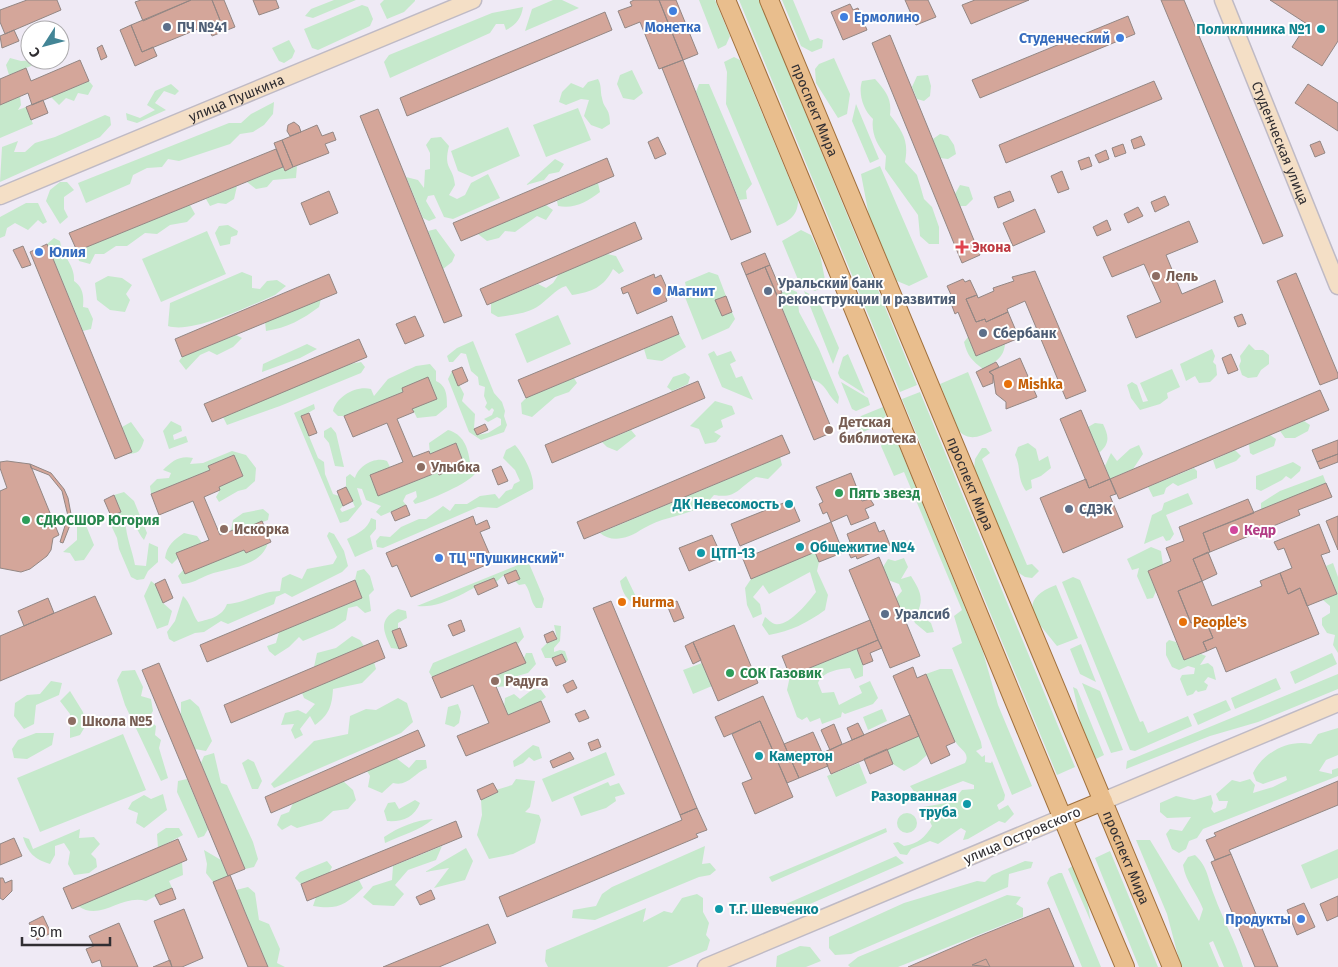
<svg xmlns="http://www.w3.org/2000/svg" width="1338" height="967" font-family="'Fira Sans',sans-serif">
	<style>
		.green { fill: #c6e9cc }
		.building { fill: #d4a69a; stroke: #938784 }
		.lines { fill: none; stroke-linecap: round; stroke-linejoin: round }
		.secondary-casing { stroke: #bfbac5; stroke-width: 19 }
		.primary-casing { stroke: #9f703c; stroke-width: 20 }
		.secondary { stroke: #f4dfc6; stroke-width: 16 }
		.primary { stroke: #e9be8d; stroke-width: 18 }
		.shop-dot { fill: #3f7fe0; stroke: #fff; stroke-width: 2 }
		.service-dot { fill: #5c6f8a; stroke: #fff; stroke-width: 2 }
		.culture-dot { fill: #0f9aa8; stroke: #fff; stroke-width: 2 }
		.health-dot { fill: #e0444e; stroke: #fff; stroke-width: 2 }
		.education-dot { fill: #8d6e63; stroke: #fff; stroke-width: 2 }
		.food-dot { fill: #e8710a; stroke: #fff; stroke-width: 2 }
		.leisure-dot { fill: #2e9e5b; stroke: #fff; stroke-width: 2 }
		.hotel-dot { fill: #d1479c; stroke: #fff; stroke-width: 2 }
		.labels { text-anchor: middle; stroke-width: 4; stroke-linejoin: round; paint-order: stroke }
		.shop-label { font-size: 14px; font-weight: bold; fill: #366cbe; stroke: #fff; text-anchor: start }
		.service-label { font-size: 14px; font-weight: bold; fill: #4e5e75; stroke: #fff; text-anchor: start }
		.culture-label { font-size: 14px; font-weight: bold; fill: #0d838f; stroke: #fff; text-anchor: start }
		.street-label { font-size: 14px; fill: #302e32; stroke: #fff }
		.health-label { font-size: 14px; font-weight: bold; fill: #be3a42; stroke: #fff; text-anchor: start }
		.education-label { font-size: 14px; font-weight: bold; fill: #785e54; stroke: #fff; text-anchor: start }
		.food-label { font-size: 14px; font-weight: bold; fill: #c56008; stroke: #fff; text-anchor: start }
		.leisure-label { font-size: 14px; font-weight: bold; fill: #27864d; stroke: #fff; text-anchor: start }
		.hotel-label { font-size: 14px; font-weight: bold; fill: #b23c85; stroke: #fff; text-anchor: start }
	</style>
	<rect width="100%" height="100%" fill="#efeaf5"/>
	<!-- green -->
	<path class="green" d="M334,0H356L313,18L305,16L311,9Z
		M384,0H415V1L404,12L387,19L380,4Z
		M553,0H562L579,8L525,31L532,9Z
		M699,0H715L730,36L726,45L718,49Z
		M739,0H759L917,385L900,392Z
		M782,0H793L810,41L818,38L823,40L822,48L812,52L801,46Z
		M362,5L368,7L373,19L370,26L318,50L312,48L304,29Z
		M523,7C521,19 516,25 506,30L504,24H496L490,33L390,78L384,62L389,55L492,13Z
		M289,40L295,51L292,58L284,63L279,61L272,48Z
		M734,57L740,60L798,200C798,215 790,221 777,226L726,104L727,72L724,62Z
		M10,58L21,61L35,60L31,66L9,75L6,65Z
		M834,58L850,94L847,114L838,118L816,83L815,69L819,64Z
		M632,70L643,93L634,100L623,98L617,84L620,75Z
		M928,75L931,86L930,96L924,101L917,99L912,87L917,76Z
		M598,79C602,86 600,91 602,98C604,110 610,107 610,124L602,129L591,125L584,116L589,100L581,99L566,105L559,102L562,92L571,83L583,88L588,82Z
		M875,79C886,91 892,99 890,115C903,132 909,141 905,162L917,175L924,199L932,207L939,227V244H929L920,236L918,215L885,169L886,156C877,145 871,133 873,119C863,110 858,93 862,81Z
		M89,81L93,86L88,95L78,93L74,101L66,98L59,105L51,97Z
		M171,84L179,91L175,95L164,91L155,103L166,110L137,123L127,120L126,113L140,118L155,110L147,105L155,91Z
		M699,84H709L752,184L746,191L747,199L739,200L696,92Z
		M20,96L21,105L18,110L26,107L33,124L0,138V105Z
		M274,102L273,114L264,125L253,132L240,134L230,144L179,161L168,159L162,167L147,168L133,175L130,184L86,203L78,183L229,123H241L251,114Z
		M856,104L879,159L870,163L852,121Z
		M578,108L591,140L546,157L533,125Z
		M105,115L110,117L111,125L100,137L0,182L2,147L18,141L14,152H25L35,143L55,137Z
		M508,127L520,156L472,177L458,171L451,151Z
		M940,134L948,136L954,145L956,154L948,159L940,158L933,139Z
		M441,137L449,146C443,170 453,165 455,185L449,195L457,199L465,195L471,183L488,174L500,198L453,219L444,217L434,195L428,196L426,201L436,218L429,221L423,218L406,177L418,180L424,188L425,170L430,169V153L426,145L431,138Z
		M555,159L564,164L559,172L549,174L544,180L526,185Z
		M297,166L296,178L273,180L267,187L256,189L247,182L283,167L285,171Z
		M880,166L928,277L909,286L897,281L869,216L861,174Z
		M60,182H67L74,190L64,197V209L68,217L60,224L46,201L50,190Z
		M598,183L600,192C587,202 575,209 558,206L557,201Z
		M960,185L969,187L973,199L966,206H960L955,194Z
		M237,186L234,199L226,204L218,203L210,206L206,199Z
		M26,203H38L47,222L43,224L38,220L28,230L15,223L7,228L5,236L0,238V217Z
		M190,205L195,214L187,222L170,225L157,234L145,233L127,246H116L104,254H95L90,264L79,261L77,251Z
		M546,205L553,210L546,220L537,216L515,232L505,231L499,238L487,241L478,234Z
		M228,225L238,231L237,235L231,237L230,244L220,246L215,233L219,226Z
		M436,229L455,255L452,262L443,269L428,231Z
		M801,230L811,235L820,254L826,285L815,291L799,282L782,241Z
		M207,231L226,274L161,302L142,259Z
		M54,238L60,241C62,257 75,264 74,281C83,287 84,296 83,307L88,308L93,319L91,329L83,331L47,244Z
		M607,254L616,256L624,271L619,274L613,269C604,287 592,292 572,295L566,286C555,289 547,301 537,307C526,314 510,315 498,317L491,313V303L538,284L546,288L553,283L559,274Z
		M242,272L252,276V288L260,289L267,281L277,280L286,286L275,295C249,306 193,334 168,326L170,303Z
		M709,272L718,275L726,296L716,301L722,316L732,312L735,319L729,328L702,340L683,292L686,287L685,282Z
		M108,276L122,278L132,285L126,294L130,300L125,312L110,310L97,300L95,283Z
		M790,289L797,292L799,312L819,349L839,397L838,404C827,396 827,383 811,379L777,295Z
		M804,291L818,299L839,348L833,364Z
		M321,299L319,307C303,319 287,328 266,331L265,322Z
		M558,315L571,344L527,363L515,334Z
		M679,334L686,347L662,361L647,359L644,349Z
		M236,335L242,338L233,347L217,355L209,351L200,355L186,370L179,361L182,357Z
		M968,337L977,356L1005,344C1004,358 994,363 983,369C972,361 967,355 964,342Z
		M473,341L494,393L502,402L505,411L504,416L507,425L504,432L481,440L469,432L448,379L452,371L464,394L462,401L475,414L474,429L477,435L488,433L501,425V419L497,417L488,422L484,419L492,415L494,410L492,408L489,411L485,407L487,403L484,396L485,387L479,385L478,377L471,371L466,354L461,353L453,362H449L447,356L457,348Z
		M307,344L317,349L300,358L262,372L263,364Z
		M1249,344L1255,350H1263L1269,355V364L1261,370L1257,377L1248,378L1242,375L1239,366L1241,361L1240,356Z
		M1212,349L1215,356L1213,362L1216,365L1217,375L1210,382L1199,383L1195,376L1186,381L1180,364Z
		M714,351L717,356L731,351L736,361L730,364L736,378L742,376L753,400L722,387L708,354Z
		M848,354L865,394L840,378L838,373L843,357Z
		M361,362L365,367L361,373L280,406L227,425L223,417L350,364Z
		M430,364L436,371V381C447,386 447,396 447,407L436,416L417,418L402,388L403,392L344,416H338L333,411C336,397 356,385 371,389L374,396L388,379L416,366Z
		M1172,369L1180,387L1167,393L1168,398L1160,404L1140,410L1131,398L1127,385L1132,382L1137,385L1143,402L1148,401L1140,383Z
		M968,372L992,431C980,436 970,442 959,431L940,384Z
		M685,373L690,377L688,384L672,391L667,387L673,377Z
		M574,378L577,383L569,392L555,397L532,417L522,414L521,403L526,398Z
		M841,382L868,398L870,405L856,411L852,409Z
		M920,392L1075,767L1057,775L902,399Z
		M715,401L732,406L735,414L721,420L723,427L714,432L721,436L716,442L705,444L699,429L690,426Z
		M314,404L315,409L301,417L318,458L324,462L325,474L333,494L339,496L343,506L340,509L342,512L355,507L346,487V477L350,474L355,478C358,466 375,456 387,461L390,467L370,476L379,496L438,472L439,474L464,464L456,443L430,454L429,443L448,430C463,434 468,447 470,462L465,470L476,472C471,483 427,501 415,504L413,501L417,497L416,491L406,495L403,501L406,505L381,516L376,512L381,506L366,500L362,489L357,488L362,504L348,521L340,523L294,413Z
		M883,407L886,415C881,425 872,428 861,433L857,423L861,416Z
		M171,421L181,426L182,431L173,435L174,440L186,436L188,442L169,449L163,431Z
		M1304,421L1310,425L1308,431L1295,438H1285L1280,431Z
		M131,422L144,440C141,451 138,454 127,454L132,452L122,427Z
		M1095,423L1103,424C1109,436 1110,444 1099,453L1088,427Z
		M331,427L336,433L344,467L335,466L329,443L324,437V431Z
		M631,430L636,436L617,451L607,447L602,442Z
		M889,435L896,439L983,652L998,705L1032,786L1012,795L952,648L962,643L954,616L962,610L904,472L894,476L881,446L885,437Z
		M1270,435L1276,439L1274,446L1253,455L1250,453L1249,444Z
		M1028,443L1036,449L1039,461L1048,456L1051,468L1041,476L1031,480L1032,488L1026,491C1016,476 1022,469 1015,455L1018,447Z
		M515,445C524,455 535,476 533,489L497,508L478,507L383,548L377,547L376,541L380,536L390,537L401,527L419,519H426L443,506L450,511L455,504H467L480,496L495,494L499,499L506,491L512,489L514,484L520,481L515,470L503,458L506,450Z
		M1139,445L1143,454L1133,469L1110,479L1105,466L1111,453L1117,461L1130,449Z
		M982,448H986L990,453L982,459L1027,565L1032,564L1039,571L1032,578L1025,577L1016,571L974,469L975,459Z
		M1235,450L1241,456L1236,461L1216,469L1213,460Z
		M232,451L246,455L256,468L255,481L246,489L238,491L219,502L216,497L220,490L219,487L243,476L234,455L209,466L210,470L151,494L150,486L157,479L169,478L171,473L163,470C172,461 180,455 193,458L190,464L203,463Z
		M780,457L782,465L768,479L756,477C738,488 737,499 714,495C697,516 672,514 650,525C641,529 632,537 622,538C614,540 606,538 600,533Z
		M1293,462L1301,467L1300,471L1291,479L1286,476L1282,480L1261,491L1256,489V476Z
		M1194,468L1197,471V478L1178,486L1173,483L1166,488L1164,494L1153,497L1148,487Z
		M1323,475L1326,483L1261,510V503L1280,491Z
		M124,492L134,501L147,533L144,540C137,532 136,522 126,517C124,533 132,548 135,565L146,566L149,543L158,547V562L148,571L144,579L137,580L131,577L119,549L117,538L108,519L121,512L114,495Z
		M1188,493L1193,504L1166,515L1174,534L1170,540L1166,541L1163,536L1144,544L1152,515L1162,510L1164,503Z
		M263,509L269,514L268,520L237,532L236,529L231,531L233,520L243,513Z
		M371,518L376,520V529L370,536L373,549L355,557L347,539C357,534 368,529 371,518Z
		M77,521L85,523L94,545L84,560L75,561L70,553L63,552L77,540Z
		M329,532L334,534L344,551L348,566L342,572L292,597L285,593L276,597L274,604L228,624L221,621L204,632L195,633L174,642L169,639L167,632L175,621L183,596C191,603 192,614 198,622C210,619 222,617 227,604C246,603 261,591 280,591L282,578L290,574L302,579L307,569L333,564L337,557L327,536Z
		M184,533L197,536L202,543L177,553L178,558L172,564L165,558C167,545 174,540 184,533Z
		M268,543C260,568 228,567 208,575C198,579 194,583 182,584L178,576L183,570L185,574L244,550L246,553Z
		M1151,547L1161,551L1163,565L1148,571L1156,591L1153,598L1147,599L1137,576L1139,568L1132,570L1127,559Z
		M815,552L819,562L817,571L828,595L825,610C807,623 791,631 769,635L762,625L765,617C768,619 771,623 775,624C789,627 809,601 816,592L810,572L769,594L763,585L753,597L760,604L762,614L753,618L747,605L745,588L751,579Z
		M904,558L908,567L901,579L911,576C919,589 925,598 917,613L931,623L934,632L927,633L915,623L910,612L900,608L896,598L902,591L899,584L888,580L883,567L888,559L895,561Z
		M528,561L544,599L542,608H536C530,601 531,592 525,584L519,585L515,581L520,578L516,570L504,575L496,582L494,578C470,588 444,609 417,606Z
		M1333,563L1338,577V653L1333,645L1335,635L1327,633L1322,625V618L1330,613V606L1323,600L1337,594L1326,566Z
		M364,569L370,576L374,590L369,595L371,611L365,613L357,606L348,608L346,620L334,628L303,641L299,637L289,647L275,656L269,651L267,646L276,643L279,632L362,598L355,580L357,571Z
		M626,576L638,601L636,605C626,600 622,591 620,581Z
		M1073,577L1080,580L1140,722L1143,721L1148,733L1188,716L1192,726L1135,751L1130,750L1062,582Z
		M151,581L155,584L163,603L172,611L168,625L157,629L144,596Z
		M1056,585L1078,638L1057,646C1037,621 1014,601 1056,585Z
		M398,609L406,611L407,618L398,623V629L392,631L399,649L391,648C383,630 378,620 398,609Z
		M554,625L561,626L560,641L554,648V652L560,650L565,651L568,660L566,662L562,654L552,658H545L541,649L547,643L557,639Z
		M520,627L524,637L518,644L516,642L432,677L429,672L433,663Z
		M352,636L360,640L364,646L314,667L317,653L336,648Z
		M1169,640L1176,642L1184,660L1201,654L1206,656L1200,665L1208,663L1213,667L1216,680L1208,677L1204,682L1208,685L1206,690L1198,692L1196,690L1193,694L1187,696L1180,679L1182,675L1194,674L1195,668L1188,666L1179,670L1172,667L1166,655V643Z
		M1081,644L1096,682L1080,674L1070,649Z
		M857,649L863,665V676L855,679L850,668C839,669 823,671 818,683L822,693L834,692L839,705L862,693L859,686L870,681L878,698L873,704L845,714L842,712L841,717L822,724L820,718L810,722L807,717L802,720L797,717L787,690L790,676Z
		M526,653H532L536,664L528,673L510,678L509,686L496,687L492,677L525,663L524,658Z
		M1332,653L1337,664L1295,684L1290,672Z
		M374,662L376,669L362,683L333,689C332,706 329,715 315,725L310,716L300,729L303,735L295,739L291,730L294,724L281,725L285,713L298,710L306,714L315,704L304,698L302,693Z
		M702,663L712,686L693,694L683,670Z
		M940,669H952L981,742L982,748L976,751L982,757L985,755V762L991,763L992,761L1005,795L1004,800L997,805L999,810L1008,805L1014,814L1005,823L999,821L968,839L963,840L966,831L961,828L938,844L930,841L911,849L907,855L900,854L893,843L898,842L904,846C918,844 925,837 932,826L923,807L952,802L962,790L974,789V785L963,781L919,798L910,786L965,763C971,753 959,749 955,741C943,720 935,696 926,674Z
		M135,670L143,687L141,696L151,699L153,711L148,719L156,726L155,735L161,740L159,748L168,778L161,781L125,705L117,680L122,671Z
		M1338,674V689L1258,722L1210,736L1126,769L1127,761Z
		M1276,678L1281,689L1235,709L1231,698Z
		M51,681L62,683L59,695L36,705L34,724L24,729L14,716L15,703L27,695L40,694Z
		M1082,683L1100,691L1123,750L1111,753Z
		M1073,687L1077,689L1104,755L1096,759L1081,724Z
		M533,689L541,690L546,697L541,701L508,715L504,707L505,698L514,694L520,699Z
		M70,691L83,712L86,725L80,735L70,738V714L60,701Z
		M398,698L407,703L413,722L401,733L274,788L271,784L314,741L348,734L350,716L366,709L376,710Z
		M190,699L199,707L212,741L206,751L195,749L181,716V702Z
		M1226,700L1231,710L1198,725L1193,714Z
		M458,704L461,712L459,723L454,727L445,724L448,707Z
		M882,709L887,721L868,730L863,717Z
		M1338,728V755L1326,760L1319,771L1332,774V770L1338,768V776L1203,829L1197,838L1189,841L1186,849L1179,853L1172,849L1166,834L1170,829L1182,831L1191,817L1167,818L1160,812V803L1176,796L1194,800L1211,795L1213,803L1211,809L1214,813L1226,808L1228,801H1219L1216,794L1232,780L1240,782L1250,779L1255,785L1253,793L1273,787L1287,780L1286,776L1263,784L1256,781L1253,773C1263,753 1288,739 1311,744L1318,734Z
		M36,733H54L52,745L27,759L14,758L12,749L18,740Z
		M123,734L146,790L40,832L17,778Z
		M919,736L927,755L917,764L904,771L893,764L887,749Z
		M533,745L539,747L542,758L534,761L529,757L523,763L514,767L513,761Z
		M606,752L615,775L552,802L542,779Z
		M214,753L221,783L227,785L253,842L258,859L254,867L245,869L201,763L204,756Z
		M396,758L409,768L416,760H426L427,768C414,773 408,787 393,783L382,793L368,787L370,776L367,771Z
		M248,759L254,762L262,781L258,789H252L242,763Z
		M859,763L867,783L836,797L827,776Z
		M187,779L208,829L204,836L198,838L177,792L178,781Z
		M516,779L535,781L530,807L525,812L539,815L541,820L535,843L513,854L489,859L477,835L482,815L481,800L497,793L496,790L512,785Z
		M343,781L353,790L356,800L348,809L333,811L322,821L297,828L291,825L282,830L277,825L281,815L289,812L293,803Z
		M608,782L610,786L619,783L625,794L615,797L616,801L606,808L581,816L573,797Z
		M163,794L167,810L144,828L136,823L138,813L128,809L132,802L144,795L151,799Z
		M415,800L420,803C414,818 402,822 387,821L384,811L388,803L395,802L399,809Z
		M897 823a10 10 0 1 1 20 0a10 10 0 1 1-20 0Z
		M433,819C419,831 402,835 385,843L384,837C399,827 416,820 433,819Z
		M166,828H179L183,835L158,848L157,834Z
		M886,828L887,832L772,882L769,877Z
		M80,829L79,838L94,837L100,844L91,854L96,859L97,867L89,873L74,875L68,864L70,852L64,843L55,846V855L50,864C34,859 28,853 23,837L29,839L33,849Z
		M1136,840H1150L1199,921L1203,909C1197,893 1186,883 1183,865L1188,857L1195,855C1208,867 1208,879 1214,895C1223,920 1236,942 1243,967H1224L1213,941L1209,943L1219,967H1181L1167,914Z
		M442,846L436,860L408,870L395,885L404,894L394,906L373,905L363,897L373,886L392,880L393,866Z
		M705,846L702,864L710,863L716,870L710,875L699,877L595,920L572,918L573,910L596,906L602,894L612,887Z
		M466,848L473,861L465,880L434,888L449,868L425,872Z
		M1338,849V878L1311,889L1301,865Z
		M204,850L221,860L228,876L213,882L206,873L207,864Z
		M1110,851L1158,967H1139L1095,858Z
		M896,856L904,863L787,914L780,913L779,907Z
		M327,861L332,867L329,873L301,884L295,878L300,872Z
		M1025,861L1033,862L1031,868L1009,874L1008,887L851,954L835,955L829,948V937L904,903L977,881L985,882L992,875Z
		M182,862L183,875L169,881L172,888L146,901C121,894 101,922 78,906Z
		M1074,865L1088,906L1091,922L1068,869Z
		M1059,873H1062L1101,967H1082L1047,883L1050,877Z
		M359,880L363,888C345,905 338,910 313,906L316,897Z
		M248,887L255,893L259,920L269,924L280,949L277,963L285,967H268L236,890Z
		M697,894L703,898V912L709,923L706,935L710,940L707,950L667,967H548L545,961L546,950L646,908L643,922L664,911L672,913L682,898Z
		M1007,895L1021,897L1016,904L1023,908V917L898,967H850L848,965L858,957Z
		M800,946L810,947L821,961L806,967H776L777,956Z"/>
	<!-- building -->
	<path class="building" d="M27,0H57L61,10L5,34L0,22V10Z
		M141,0H191L143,21L135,2Z
		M191,0H212L220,20L142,52L131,25Z
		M212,0H224L235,27L212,36L207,25L220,20Z
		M253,0H276L279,8L259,15Z
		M634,0H659L683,60L659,69L640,22L625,28L618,11L632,6L630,2Z
		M659,0H676L698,54L683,60Z
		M905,0H928L936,17L916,25Z
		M975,0H1029L971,24L962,5Z
		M1161,0H1184L1283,236L1263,244Z
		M1270,0H1338V41L1322,66L1292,47L1307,24Z
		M850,4L853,10L858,8L867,30L843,40L831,12Z
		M605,12L612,30L407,116L400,98Z
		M1128,16L1135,34L980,98L972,80Z
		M131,25L142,52L153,47L157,56L135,66L120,30Z
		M14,30L19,41L2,48L0,36Z
		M890,35L980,255L962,263L872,43Z
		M102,45L107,57L101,60L97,48Z
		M80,60L89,81L32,105L28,93L0,105V79L26,68L31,81Z
		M683,60L751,232L731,240L662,68Z
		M1154,81L1162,99L1006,163L999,145Z
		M1308,84L1338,103V131L1295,103Z
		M43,100L48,113L31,120L26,107Z
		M378,109L462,316L444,323L360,116Z
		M294,122L299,126L301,132L290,136L287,131L288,125Z
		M317,125L322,136L333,132L336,140L325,144L329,153L293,167L282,140Z
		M1141,136L1145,145L1134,149L1131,140Z
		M658,137L666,154L655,159L648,142Z
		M282,140L293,167L285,171L274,143Z
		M1320,141L1325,153L1315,157L1310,145Z
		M1123,144L1126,153L1115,157L1112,148Z
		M276,149L283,167L77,251L69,233Z
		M1106,150L1109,159L1099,163L1095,155Z
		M1089,157L1092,166L1081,170L1078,161Z
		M607,158L614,176L461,241L453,223Z
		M1062,171L1069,189L1058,193L1051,176Z
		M329,191L338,213L310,225L301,203Z
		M1010,191L1014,201L998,208L994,197Z
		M1165,196L1169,205L1155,212L1151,202Z
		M1138,207L1143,216L1128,223L1124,214Z
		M1035,209L1045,232L1013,246L1003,223Z
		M1107,220L1111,230L1097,236L1093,227Z
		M1189,221L1198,242L1166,255L1182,294L1215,280L1223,302L1136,338L1127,316L1161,302L1144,264L1112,277L1103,257Z
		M635,222L642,239L487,305L480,289Z
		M47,244L132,452L115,459L30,252Z
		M23,246L31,265L22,268L13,250Z
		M765,253L770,265L746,275L741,263Z
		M770,265L782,293L777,295L765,267Z
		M765,267L833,432L814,440L746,275Z
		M1035,271L1086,391L1066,399L1025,301L1007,309L1008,312L986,322L985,319L976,322L966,299L977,295L978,298L994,291L993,288L1014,281L1012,277Z
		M1296,273L1338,374V378L1320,385L1277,281Z
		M329,274L337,293L182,357L175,339Z
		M654,274L655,278L661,275L669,293L665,295L667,301L637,314L628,292L623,294L621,288Z
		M963,279L965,282L970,280L977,295L966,299L976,322L985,319L986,322L1008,312L1019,338L976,356L958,312L955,314L949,298L952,297L947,286Z
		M726,296L732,312L722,316L715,300Z
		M1242,314L1246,324L1238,327L1234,317Z
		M415,316L424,336L405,344L396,324Z
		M672,316L679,334L526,398L518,380Z
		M359,339L367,357L212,422L204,404Z
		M1231,354L1238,370L1228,374L1222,358Z
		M1020,358L1037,397L1006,409V402L996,394L993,375L989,372Z
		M996,362L999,367L989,372L993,375V383L983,387L976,372Z
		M462,367L468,381L458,386L452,371Z
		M428,377L437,399L412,409L414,412L397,419L413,457L429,451L430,454L456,443L464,464L439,475L438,472L378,496L370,475L403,462L387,423L353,437L344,416L403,392L402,388Z
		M698,381L705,398L552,463L545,445Z
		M1320,390L1329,410L1119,499L1110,479Z
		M1081,410L1110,479L1089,488L1060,419Z
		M309,413L317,433L309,436L301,416Z
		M485,424L488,430L477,435L474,429Z
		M782,435L790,453L584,539L577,522Z
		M1338,440V454L1317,462L1312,450Z
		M1338,454V462L1320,469L1317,462Z
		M234,455L243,476L219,487L220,490L204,497L220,535L236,529L237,532L262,521L271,542L246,553L244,550L185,574L176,553L209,540L193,501L159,515L151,494L210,470L208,466Z
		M7,461L30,464L59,535L53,538L51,550L47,556L30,569L21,572L0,568V491L7,488L0,468V462Z
		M30,464L51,473L64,489L68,498L71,514L70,525L63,543L60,542L68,516L62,491L49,475L31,468Z
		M501,466L508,481L498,485L492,470Z
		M851,473L862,501L870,499L874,505L865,509L869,518L851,525L847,515L831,522L827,512L823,514L819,504L823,502L816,487Z
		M1086,479L1089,488L1110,479L1116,494L1110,496L1123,527L1063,553L1040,498Z
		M1326,483L1332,497L1298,510L1300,515L1210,552L1203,533Z
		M346,487L353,501L343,506L337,491Z
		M114,495L121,512L111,516L104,500Z
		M1248,499L1254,513L1203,533L1210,552L1193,559L1202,581L1178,591L1191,623L1204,617L1213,638L1203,642L1207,651L1184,660L1148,571L1171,561L1166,548L1184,541L1179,527Z
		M791,500L800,521L740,546L731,524Z
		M406,505L410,515L395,521L391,512Z
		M473,516L476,525L487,520L490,528L480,532L493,562L411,597L397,565L392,567L386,553Z
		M1338,516V550L1326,521Z
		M831,522L839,542L751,579L743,559Z
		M875,522L879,532L884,530L890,545L857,559L856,556L851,558L845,545L850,542L847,534Z
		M1319,524L1330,552L1321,555L1337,594L1307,606L1300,588L1288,594L1280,573L1292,568L1284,548L1278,550L1274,542Z
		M712,535L722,557L689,571L679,548Z
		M839,542L844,552L819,562L815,552Z
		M1208,552L1217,574L1202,581L1193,559Z
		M879,557L920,656L890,668L849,570Z
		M516,570L520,579L508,584L504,575Z
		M1280,573L1288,594L1300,588L1319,634L1226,672L1216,647L1207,651L1203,642L1213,638L1204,617L1191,623L1178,591L1202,581L1212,606L1262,586L1260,581Z
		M494,578L498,586L478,595L474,586Z
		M165,579L173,598L163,603L155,584Z
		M355,580L362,598L207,662L200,645Z
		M95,596L112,634L0,681V636Z
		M48,598L54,613L24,626L18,611Z
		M611,601L697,808L680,815L593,608Z
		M677,601L684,618L674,622L667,605Z
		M461,620L465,631L453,636L448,625Z
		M870,620L878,640L790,676L782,656Z
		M734,625L758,683L718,701L693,642Z
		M400,628L407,646L399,649L392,631Z
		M553,631L557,639L547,643L544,635Z
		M378,640L385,658L231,723L224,705Z
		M878,640L882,648L870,653L873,661L863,665L857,649Z
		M516,642L526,663L492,677L508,715L541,701L550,722L466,756L457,736L489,723L473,685L441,698L432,677Z
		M693,642L701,660L693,664L685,646Z
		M562,654L566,662L556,666L552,658Z
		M159,663L245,869L228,876L142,670Z
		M913,667L917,678L926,674L955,742L946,746L950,755L931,764L893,676Z
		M573,680L577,688L567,693L563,685Z
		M763,696L799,778L787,783L760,721L724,737L715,717Z
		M585,710L589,718L579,722L575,714Z
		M910,715L919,736L831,774L822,753Z
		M760,721L793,797L755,814L742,783L752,779L732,734Z
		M858,723L864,735L852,740L847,728Z
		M834,724L842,744L830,750L821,730Z
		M418,730L425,746L271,813L265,797Z
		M813,732L828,766L799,778L784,744Z
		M598,739L601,747L591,751L588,743Z
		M887,749L893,764L870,774L864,759Z
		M570,752L574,759L553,768L550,761Z
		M1338,781V805L1229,850L1231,854L1215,860L1206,840L1216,836L1214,833Z
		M493,783L498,792L481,800L477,790Z
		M697,808L707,830L696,834L698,837L507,917L499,897L682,820L680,815Z
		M456,821L462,837L307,901L301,884Z
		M14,838L22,856L0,865V844Z
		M178,839L187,860L72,909L63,888Z
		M1231,854L1278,967H1255L1211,862Z
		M230,875L245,912L268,967H248L213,882Z
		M0,878H3L5,883L12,880V891L3,900L0,898Z
		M172,888L176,899L160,905L155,895Z
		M431,890L435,899L420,905L416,897Z
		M1338,896V916L1327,921L1320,904Z
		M1304,903L1315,927L1297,935L1287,910Z
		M1049,908L1074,967H908L977,937Z
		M184,909L203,958L182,967H172L154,921Z
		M43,916L51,933L37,940L29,923Z
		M119,923L138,967H102L100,960L92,963L86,949L94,946L89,936Z
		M488,924L496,943L439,967H383Z
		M986,959L990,967L972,965Z
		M170,960L172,967H153Z"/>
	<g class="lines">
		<!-- secondary casing -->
		<g class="secondary-casing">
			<g id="secondary">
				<path id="s1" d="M1223,0L1338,286"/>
				<path id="s2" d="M0,196L473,0"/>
				<path d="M1103,801L1338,703"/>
				<path d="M706,967L1062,818"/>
			</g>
		</g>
		<!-- primary casing -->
		<g class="primary-casing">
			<g id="primary">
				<path d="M726,0C861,322 989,646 1125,967"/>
				<path id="s3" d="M769,0L1172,967"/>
				<path d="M1062,818L1103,801"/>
			</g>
		</g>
		<!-- secondary -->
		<use href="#secondary" class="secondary"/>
		<!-- primary -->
		<use href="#primary" class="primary"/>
	</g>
	<!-- markers -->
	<g class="shop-dot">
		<circle cx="673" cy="11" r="5"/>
		<circle cx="844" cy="17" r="5"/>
		<circle cx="1120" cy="38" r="5"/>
		<circle cx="39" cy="252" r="5"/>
		<circle cx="657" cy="291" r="5"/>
		<circle cx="439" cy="558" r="5"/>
		<circle cx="1301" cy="919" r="5"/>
	</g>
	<g class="service-dot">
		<circle cx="167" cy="27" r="5"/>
		<circle cx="768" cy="291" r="5"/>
		<circle cx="983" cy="333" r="5"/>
		<circle cx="1069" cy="509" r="5"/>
		<circle cx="885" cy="614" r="5"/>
	</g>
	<g class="culture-dot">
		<circle cx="1321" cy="29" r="5"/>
		<circle cx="789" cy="504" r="5"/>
		<circle cx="800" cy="547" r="5"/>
		<circle cx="701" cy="553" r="5"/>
		<circle cx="759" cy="756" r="5"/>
		<circle cx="967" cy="804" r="5"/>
		<circle cx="719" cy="909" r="5"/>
	</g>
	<path class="health-dot" d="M959.5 239.5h5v5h5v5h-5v5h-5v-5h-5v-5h5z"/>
	<g class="education-dot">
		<circle cx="1156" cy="276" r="5"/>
		<circle cx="829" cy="430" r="5"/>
		<circle cx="421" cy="467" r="5"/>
		<circle cx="224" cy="529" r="5"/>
		<circle cx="495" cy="681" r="5"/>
		<circle cx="72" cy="721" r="5"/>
	</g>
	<g class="food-dot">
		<circle cx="1008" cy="384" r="5"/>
		<circle cx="622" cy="602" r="5"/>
		<circle cx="1183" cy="622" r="5"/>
	</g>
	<g class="leisure-dot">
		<circle cx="839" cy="493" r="5"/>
		<circle cx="26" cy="520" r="5"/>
		<circle cx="730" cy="673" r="5"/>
	</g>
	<circle class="hotel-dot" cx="1234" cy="530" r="5"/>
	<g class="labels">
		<!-- shop labels -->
		<g class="shop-label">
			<text x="854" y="22">Ермолино</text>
			<text x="673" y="32" text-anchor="middle">Монетка</text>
			<text x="1110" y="43" text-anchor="end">Студенческий</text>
			<text x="49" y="257">Юлия</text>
			<text x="667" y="296">Магнит</text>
			<text x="449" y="563">ТЦ "Пушкинский"</text>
			<text x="1291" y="924" text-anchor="end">Продукты</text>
		</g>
		<!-- service labels -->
		<g class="service-label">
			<text x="177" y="32">ПЧ №41</text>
			<text x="778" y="288">Уральский банк<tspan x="778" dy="16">реконструкции и развития</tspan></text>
			<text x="993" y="338">Сбербанк</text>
			<text x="1079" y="514">СДЭК</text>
			<text x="895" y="619">Уралсиб</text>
		</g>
		<!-- culture labels -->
		<g class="culture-label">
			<text x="1311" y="34" text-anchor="end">Поликлиника №1</text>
			<text x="779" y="509" text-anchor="end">ДК Невесомость</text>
			<text x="810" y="552">Общежитие №4</text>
			<text x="711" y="558">ЦТП-13</text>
			<text x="769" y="761">Камертон</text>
			<text x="957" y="801" text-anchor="end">Разорванная<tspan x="957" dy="16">труба</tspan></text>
			<text x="729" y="914">Т.Г. Шевченко</text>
		</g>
		<!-- street labels -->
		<g class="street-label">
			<text dy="5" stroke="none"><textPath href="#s2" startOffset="256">улица Пушкина</textPath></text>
			<text dy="5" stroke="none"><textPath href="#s3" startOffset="119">проспект Мира</textPath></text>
			<text dy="5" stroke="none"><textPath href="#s1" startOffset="154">Студенческая улица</textPath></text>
			<text dy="5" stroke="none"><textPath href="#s3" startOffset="524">проспект Мира</textPath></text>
			<text transform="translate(1022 835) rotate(-23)" y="5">улица Островского</text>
			<text dy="5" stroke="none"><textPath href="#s3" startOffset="929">проспект Мира</textPath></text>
		</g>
		<!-- health labels -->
		<g class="health-label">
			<text x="972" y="252">Экона</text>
		</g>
		<!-- education labels -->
		<g class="education-label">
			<text x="1166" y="281">Лель</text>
			<text x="839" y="427">Детская<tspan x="839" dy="16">библиотека</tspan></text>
			<text x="431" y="472">Улыбка</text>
			<text x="234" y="534">Искорка</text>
			<text x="505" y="686">Радуга</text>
			<text x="82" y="726">Школа №5</text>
		</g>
		<!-- food labels -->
		<g class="food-label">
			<text x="1018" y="389">Mishka</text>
			<text x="632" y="607">Hurma</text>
			<text x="1193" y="627">People's</text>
		</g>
		<!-- leisure labels -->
		<g class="leisure-label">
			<text x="849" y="498">Пять звезд</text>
			<text x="36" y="525">СДЮСШОР Югория</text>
			<text x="740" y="678">СОК Газовик</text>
		</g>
		<!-- hotel labels -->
		<g class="hotel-label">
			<text x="1244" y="535">Кедр</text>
		</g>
	</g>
	<!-- north arrow -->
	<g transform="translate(45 45) rotate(234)"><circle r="24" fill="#ffffff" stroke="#acabad"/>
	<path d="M0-4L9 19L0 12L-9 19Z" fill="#438596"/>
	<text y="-8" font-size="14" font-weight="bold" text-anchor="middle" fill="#302e32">С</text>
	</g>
	<!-- scale -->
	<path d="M22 937v8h88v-8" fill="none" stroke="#302e32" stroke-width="2.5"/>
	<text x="30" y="937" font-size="15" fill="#302e32" stroke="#ffffff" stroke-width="4" paint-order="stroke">50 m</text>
</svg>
